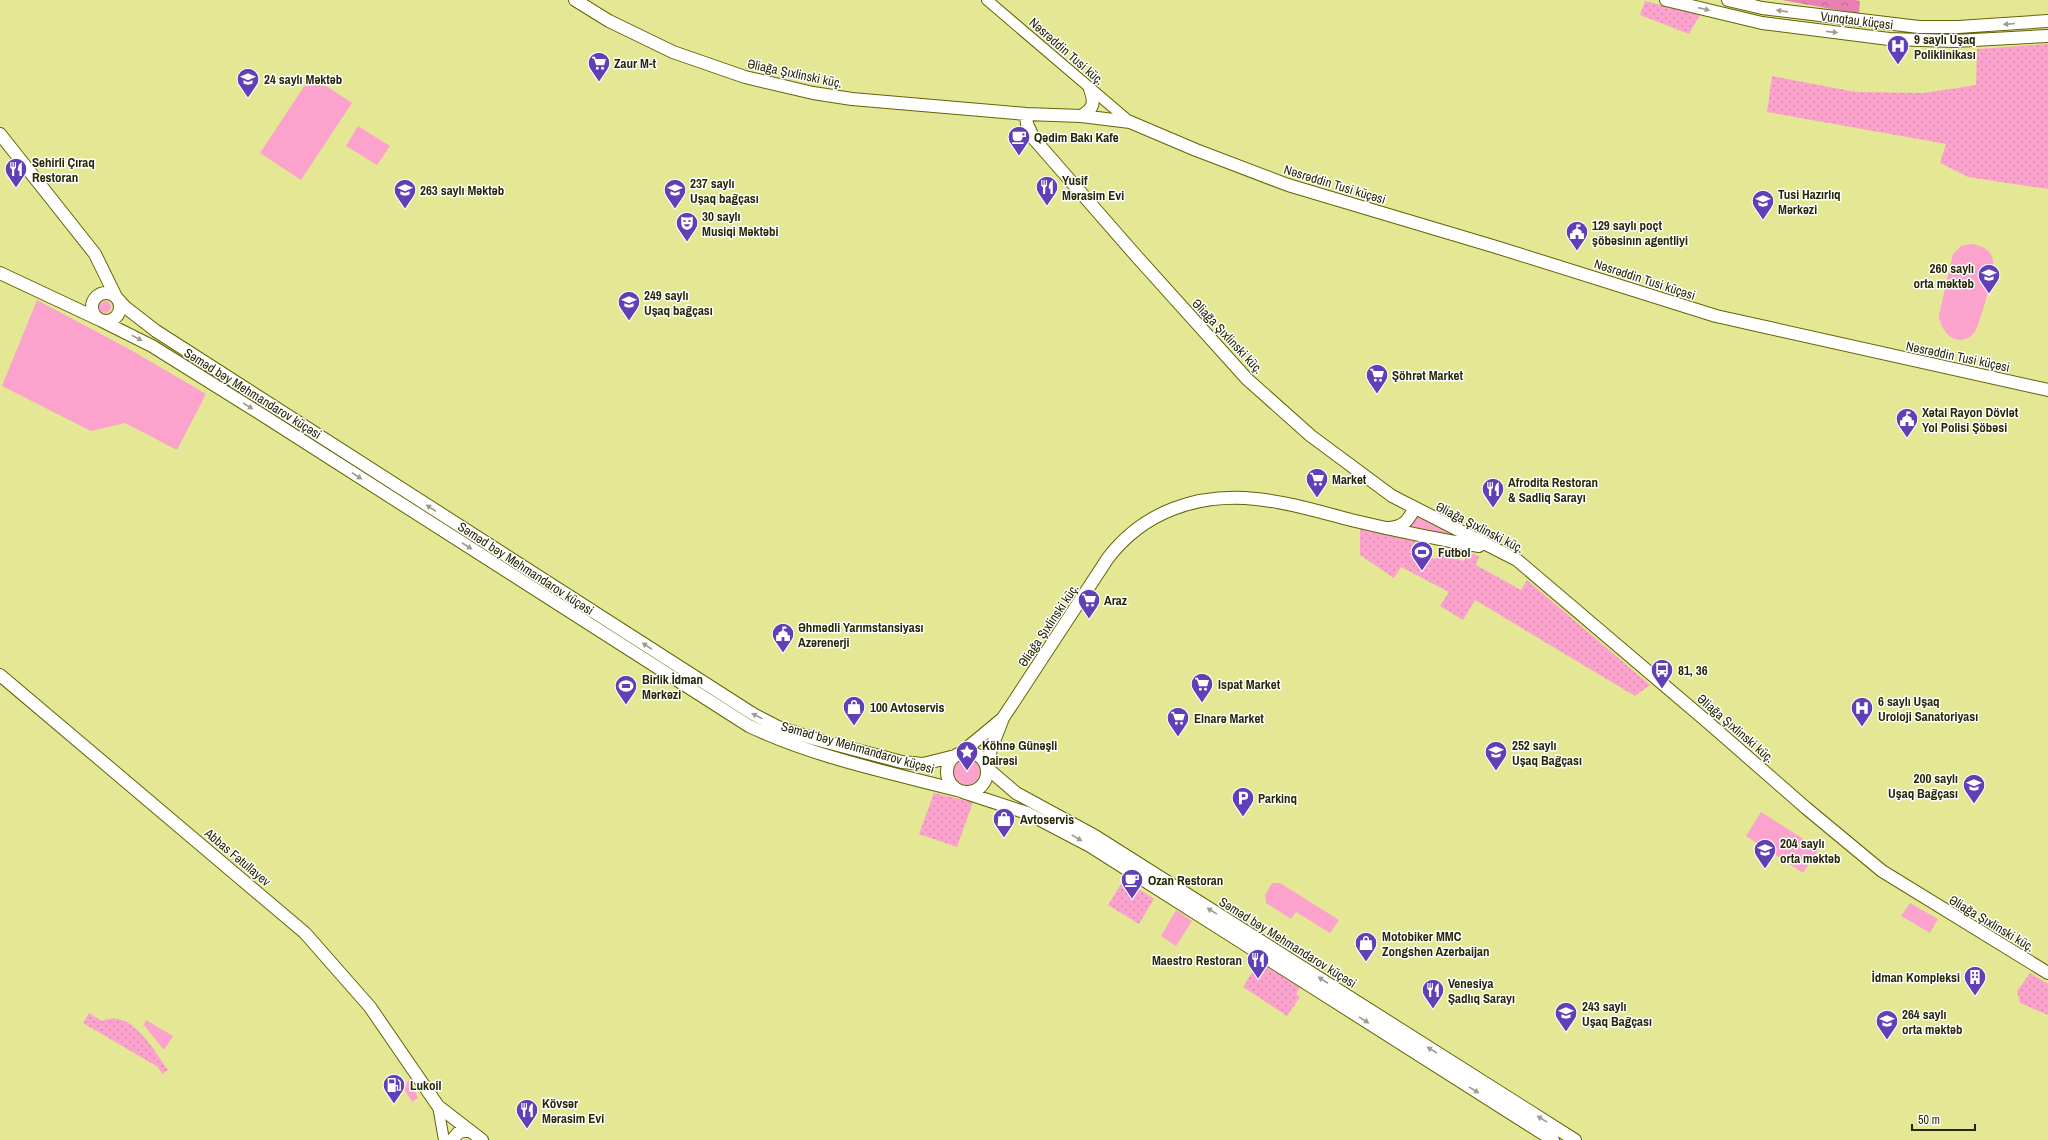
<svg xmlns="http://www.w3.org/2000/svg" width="2048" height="1140" font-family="'Archivo Narrow',sans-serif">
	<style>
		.green { fill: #fba3cc }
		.forest { fill: url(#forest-crowns) }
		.park { fill: url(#park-dots) }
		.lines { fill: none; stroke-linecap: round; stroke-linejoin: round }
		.minor-casing { stroke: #626403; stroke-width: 12 }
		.major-casing { stroke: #626403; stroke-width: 14 }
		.minor { stroke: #fff; stroke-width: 10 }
		.major { stroke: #fff; stroke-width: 12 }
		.oneway { fill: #9d9e8e }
		.labels { text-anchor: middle; stroke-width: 3; stroke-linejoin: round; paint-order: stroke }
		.street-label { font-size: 13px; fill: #262704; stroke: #fff }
		.poi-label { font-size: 13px; font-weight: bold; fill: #262704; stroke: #fff; text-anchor: start }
	</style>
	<defs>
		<pattern id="forest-crowns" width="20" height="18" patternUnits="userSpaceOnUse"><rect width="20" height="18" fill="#e880b2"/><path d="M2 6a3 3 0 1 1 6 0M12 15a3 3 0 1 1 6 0" fill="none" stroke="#bc698f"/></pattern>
		<pattern id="park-dots" width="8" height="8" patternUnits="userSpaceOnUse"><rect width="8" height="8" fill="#fba3cc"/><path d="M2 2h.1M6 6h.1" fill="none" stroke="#d78cae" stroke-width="1.8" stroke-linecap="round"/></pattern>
	</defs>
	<rect width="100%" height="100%" fill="#e4e895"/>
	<!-- green -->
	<path class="green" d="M311,76L352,103L301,180L260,153Z
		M358,126L390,146L377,165L346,146Z
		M1971,244C1979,245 1985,247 1990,253C1992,256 1994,262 1993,265C1993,275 1980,326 1974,333C1959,350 1940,333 1939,315L1953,254L1961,246Z
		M37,300L129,349L206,394L177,450L125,423L91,431L2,386Z
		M99 307a6 6 0 1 1 12 0a6 6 0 1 1-12 0Z
		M1418,515L1463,539L1406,529Z
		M954 772a13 13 0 1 1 26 0a13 13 0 1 1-26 0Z
		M1761,812L1819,849L1803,873L1746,836Z
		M1272,883H1280L1339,920L1330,933L1296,912L1291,919L1266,903L1265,895Z
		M1910,903L1938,919L1930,933L1901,916Z
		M1176,910L1192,921L1176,946L1161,936Z
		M146,1020L173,1036L164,1050L144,1025Z
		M409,1079L418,1098L412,1102L404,1089Z"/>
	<!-- forest -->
	<path class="forest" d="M1782,0H1855L1860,1L1859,14Z"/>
	<!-- park -->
	<path class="park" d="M1645,1L1700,15L1689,34L1640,15Z
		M2048,44V189L1968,177L1940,163L1946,144L1767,112L1772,76L1856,92L1924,93L1976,85L1977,49Z
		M1360,528L1415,541L1413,553L1436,559L1438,553L1464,561L1467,552L1479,556L1476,565L1521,590L1527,580L1650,685L1635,696L1475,600L1463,620L1440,606L1449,592L1401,567L1394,578L1360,555Z
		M934,793L973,802L957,847L919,834Z
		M1130,883L1154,899L1139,924L1108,905L1121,884Z
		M1259,961L1300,987L1296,994L1300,997L1287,1016L1243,987Z
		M2030,973L2048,984V1015L2020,1003L2017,991Z
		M89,1013L102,1021C132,1008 153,1050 168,1070L162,1074L158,1067L83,1023Z"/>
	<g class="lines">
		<!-- minor casing -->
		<g class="minor-casing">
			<path id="minor" d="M987,0L1130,122
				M438,1106L444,1140"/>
		</g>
		<!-- major casing -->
		<g class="major-casing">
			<path id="major" d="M575,0L609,21L673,52L745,77L813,93L852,99L1026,114L1081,116L1130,122L1196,150L1288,185L1496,247L1716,316L2048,390
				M1666,0L1762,23L1889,39L1955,41L2048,36
				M1728,0L1762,8L1919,27H1958L2048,21
				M1026,114L1027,124L1034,139L1138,258L1247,379L1311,436L1392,496L1517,560L1711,725L1806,808L1882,871L2048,973
				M1081,116C1094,109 1095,102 1090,89
				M0,134L95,254L116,297L125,307L156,331L753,714L778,727L815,739L902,762L923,764L955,756
				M0,273L98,319
				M92 307a14 14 0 1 1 28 0a14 14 0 1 1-28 0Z
				M102,321L152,346L264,416L749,726C814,757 887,772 957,790
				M1389,528C1403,527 1408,521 1414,509
				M1479,546C1436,539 1393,530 1351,520C1320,512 1288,502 1256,499C1198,493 1144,511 1108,558L1003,718L991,749L987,768L1016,793L1095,836L1575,1140
				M0,675L305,933L370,1007L438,1106L482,1140
				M947 772a20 20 0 1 1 40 0a20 20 0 1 1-40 0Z
				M961,753L1002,719
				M963,792L1027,813L1090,846L1553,1140
				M452,1140L459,1132L469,1130"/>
		</g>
		<!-- minor -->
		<use href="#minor" class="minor"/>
		<!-- major -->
		<use href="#major" class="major"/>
	</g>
	<!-- one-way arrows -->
	<defs><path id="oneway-solid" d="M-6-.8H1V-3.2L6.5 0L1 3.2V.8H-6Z"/></defs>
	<g class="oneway">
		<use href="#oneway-solid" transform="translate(1704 9) rotate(13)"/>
		<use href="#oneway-solid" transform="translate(1782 11) rotate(-172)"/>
		<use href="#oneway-solid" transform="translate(2009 24) rotate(175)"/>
		<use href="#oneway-solid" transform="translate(1832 32) rotate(6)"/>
		<use href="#oneway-solid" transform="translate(137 338) rotate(28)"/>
		<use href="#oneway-solid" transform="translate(248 406) rotate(32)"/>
		<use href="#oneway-solid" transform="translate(357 476) rotate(33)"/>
		<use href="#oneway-solid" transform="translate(431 508) rotate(-147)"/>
		<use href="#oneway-solid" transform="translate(467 546) rotate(33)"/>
		<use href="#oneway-solid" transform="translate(647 646) rotate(-147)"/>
		<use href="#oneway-solid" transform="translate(757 716) rotate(-153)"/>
		<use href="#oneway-solid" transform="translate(1077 838) rotate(30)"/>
		<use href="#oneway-solid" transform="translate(1212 911) rotate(-148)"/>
		<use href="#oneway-solid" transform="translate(1323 980) rotate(-147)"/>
		<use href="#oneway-solid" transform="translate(1364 1020) rotate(32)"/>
		<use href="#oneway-solid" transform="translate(1432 1050) rotate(-148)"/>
		<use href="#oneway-solid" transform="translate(1474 1090) rotate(32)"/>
		<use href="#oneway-solid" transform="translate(1542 1119) rotate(-148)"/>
	</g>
	<!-- icons -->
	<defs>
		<g id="hospital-pin" transform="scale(1.15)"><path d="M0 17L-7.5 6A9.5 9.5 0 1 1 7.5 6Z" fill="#603fb7" stroke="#fff"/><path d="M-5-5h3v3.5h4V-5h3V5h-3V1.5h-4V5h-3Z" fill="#fff"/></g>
		<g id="supermarket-pin" transform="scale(1.15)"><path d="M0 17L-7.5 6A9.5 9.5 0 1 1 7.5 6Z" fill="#603fb7" stroke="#fff"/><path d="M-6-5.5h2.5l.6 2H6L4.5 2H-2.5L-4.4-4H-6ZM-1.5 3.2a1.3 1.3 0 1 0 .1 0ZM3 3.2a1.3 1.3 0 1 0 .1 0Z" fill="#fff"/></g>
		<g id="school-pin" transform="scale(1.15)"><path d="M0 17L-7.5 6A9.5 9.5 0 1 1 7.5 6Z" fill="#603fb7" stroke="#fff"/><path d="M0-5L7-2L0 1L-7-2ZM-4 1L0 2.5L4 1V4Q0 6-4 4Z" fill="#fff"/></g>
		<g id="cafe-pin" transform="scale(1.15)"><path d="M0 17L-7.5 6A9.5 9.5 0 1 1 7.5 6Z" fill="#603fb7" stroke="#fff"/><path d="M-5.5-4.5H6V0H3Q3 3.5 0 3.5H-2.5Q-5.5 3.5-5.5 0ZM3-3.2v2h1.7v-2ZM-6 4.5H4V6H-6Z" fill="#fff"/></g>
		<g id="restaurant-pin" transform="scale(1.15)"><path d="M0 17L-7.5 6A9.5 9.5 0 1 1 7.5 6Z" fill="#603fb7" stroke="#fff"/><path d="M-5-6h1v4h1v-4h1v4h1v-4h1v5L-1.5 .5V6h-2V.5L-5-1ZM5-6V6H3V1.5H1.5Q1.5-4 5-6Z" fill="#fff"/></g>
		<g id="university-pin" transform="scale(1.15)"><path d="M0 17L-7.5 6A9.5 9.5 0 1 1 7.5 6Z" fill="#603fb7" stroke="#fff"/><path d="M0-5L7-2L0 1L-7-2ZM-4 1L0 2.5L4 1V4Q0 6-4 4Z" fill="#fff"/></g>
		<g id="theatre-pin" transform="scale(1.15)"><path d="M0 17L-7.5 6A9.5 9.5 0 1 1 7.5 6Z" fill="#603fb7" stroke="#fff"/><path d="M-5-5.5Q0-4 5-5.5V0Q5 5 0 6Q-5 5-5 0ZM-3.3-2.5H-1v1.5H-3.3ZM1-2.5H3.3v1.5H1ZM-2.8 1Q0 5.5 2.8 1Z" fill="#fff"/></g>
		<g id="civic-pin" transform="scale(1.15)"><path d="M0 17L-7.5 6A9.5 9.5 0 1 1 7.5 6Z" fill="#603fb7" stroke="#fff"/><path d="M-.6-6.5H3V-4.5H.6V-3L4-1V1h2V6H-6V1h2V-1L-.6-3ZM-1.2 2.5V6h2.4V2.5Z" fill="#fff"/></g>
		<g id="stadium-pin" transform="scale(1.15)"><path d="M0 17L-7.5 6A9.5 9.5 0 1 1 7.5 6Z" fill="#603fb7" stroke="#fff"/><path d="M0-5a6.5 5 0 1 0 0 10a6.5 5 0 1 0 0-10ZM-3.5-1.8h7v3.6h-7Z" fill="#fff"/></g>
		<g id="bus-pin" transform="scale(1.15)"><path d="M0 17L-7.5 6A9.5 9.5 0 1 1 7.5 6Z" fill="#603fb7" stroke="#fff"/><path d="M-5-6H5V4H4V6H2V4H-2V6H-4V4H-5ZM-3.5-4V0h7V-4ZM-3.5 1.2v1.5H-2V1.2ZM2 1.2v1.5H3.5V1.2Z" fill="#fff"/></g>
		<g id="shop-pin" transform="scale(1.15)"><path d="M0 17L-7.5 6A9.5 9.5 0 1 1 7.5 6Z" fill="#603fb7" stroke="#fff"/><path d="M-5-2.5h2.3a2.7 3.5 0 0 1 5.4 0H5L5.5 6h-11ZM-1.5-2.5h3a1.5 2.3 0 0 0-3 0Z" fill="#fff"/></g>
		<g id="sight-pin" transform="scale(1.15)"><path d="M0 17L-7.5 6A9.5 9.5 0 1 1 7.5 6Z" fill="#603fb7" stroke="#fff"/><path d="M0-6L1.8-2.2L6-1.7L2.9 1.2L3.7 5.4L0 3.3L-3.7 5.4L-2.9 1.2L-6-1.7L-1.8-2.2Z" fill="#fff"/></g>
		<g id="parking-pin" transform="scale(1.15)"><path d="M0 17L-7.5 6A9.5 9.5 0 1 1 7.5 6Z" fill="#603fb7" stroke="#fff"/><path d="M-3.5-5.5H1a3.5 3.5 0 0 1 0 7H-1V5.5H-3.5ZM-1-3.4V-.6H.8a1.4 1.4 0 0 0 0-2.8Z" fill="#fff"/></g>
		<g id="building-pin" transform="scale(1.15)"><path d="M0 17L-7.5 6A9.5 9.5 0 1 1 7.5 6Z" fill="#603fb7" stroke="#fff"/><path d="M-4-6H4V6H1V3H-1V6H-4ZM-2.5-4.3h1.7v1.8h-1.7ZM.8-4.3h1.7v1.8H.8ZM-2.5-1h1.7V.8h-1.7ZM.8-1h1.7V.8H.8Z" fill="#fff"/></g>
		<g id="fuel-pin" transform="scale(1.15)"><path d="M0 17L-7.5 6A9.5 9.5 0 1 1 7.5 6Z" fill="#603fb7" stroke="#fff"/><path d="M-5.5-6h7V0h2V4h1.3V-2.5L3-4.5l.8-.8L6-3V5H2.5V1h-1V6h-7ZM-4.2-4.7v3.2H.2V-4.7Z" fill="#fff"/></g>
	</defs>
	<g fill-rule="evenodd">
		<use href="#hospital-pin" x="1898" y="46"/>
		<use href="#supermarket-pin" x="599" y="63"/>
		<use href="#school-pin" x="248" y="79"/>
		<use href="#cafe-pin" x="1019" y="137"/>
		<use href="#restaurant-pin" x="16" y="169"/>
		<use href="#restaurant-pin" x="1047" y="187"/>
		<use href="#school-pin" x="405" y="190"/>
		<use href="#school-pin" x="675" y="190"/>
		<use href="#university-pin" x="1763" y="201"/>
		<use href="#theatre-pin" x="687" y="223"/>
		<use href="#civic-pin" x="1577" y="232"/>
		<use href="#school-pin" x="1989" y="275"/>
		<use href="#school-pin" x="629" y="302"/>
		<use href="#supermarket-pin" x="1377" y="375"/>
		<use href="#civic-pin" x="1907" y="419"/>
		<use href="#supermarket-pin" x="1317" y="479"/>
		<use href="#restaurant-pin" x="1493" y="489"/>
		<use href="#stadium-pin" x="1422" y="552"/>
		<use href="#supermarket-pin" x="1089" y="600"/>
		<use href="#civic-pin" x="783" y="634"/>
		<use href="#bus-pin" x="1662" y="670"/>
		<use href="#supermarket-pin" x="1202" y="684"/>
		<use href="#stadium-pin" x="626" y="686"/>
		<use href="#shop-pin" x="854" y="707"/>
		<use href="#hospital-pin" x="1862" y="708"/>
		<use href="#supermarket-pin" x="1178" y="718"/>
		<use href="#sight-pin" x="967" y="752"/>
		<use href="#school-pin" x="1496" y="752"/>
		<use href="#school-pin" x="1974" y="785"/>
		<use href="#parking-pin" x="1243" y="798"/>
		<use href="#shop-pin" x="1004" y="819"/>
		<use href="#school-pin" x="1765" y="850"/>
		<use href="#cafe-pin" x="1132" y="880"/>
		<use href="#shop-pin" x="1366" y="943"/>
		<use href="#restaurant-pin" x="1258" y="960"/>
		<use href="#building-pin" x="1975" y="977"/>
		<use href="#restaurant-pin" x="1433" y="990"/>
		<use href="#school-pin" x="1566" y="1013"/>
		<use href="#school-pin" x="1887" y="1021"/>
		<use href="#fuel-pin" x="394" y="1085"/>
		<use href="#restaurant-pin" x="527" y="1110"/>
	</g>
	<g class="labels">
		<!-- street labels -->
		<g class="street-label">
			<text transform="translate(1857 20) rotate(7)" y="5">Vunqtau küçəsi</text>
			<text transform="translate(1067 51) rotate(41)" y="5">Nəsrəddin Tusi küç.</text>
			<text transform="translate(795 73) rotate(12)" y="5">Əliağa Şıxlinski küç.</text>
			<text transform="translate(1335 184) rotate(17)" y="5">Nəsrəddin Tusi küçəsi</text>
			<text transform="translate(1645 279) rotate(18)" y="5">Nəsrəddin Tusi küçəsi</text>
			<text transform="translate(1228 336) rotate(47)" y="5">Əliağa Şıxlinski küç.</text>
			<text transform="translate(1958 356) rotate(12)" y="5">Nəsrəddin Tusi küçəsi</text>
			<text transform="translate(253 393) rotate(32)" y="5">Səməd bəy Mehmandarov küçəsi</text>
			<text transform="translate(1480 527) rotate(27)" y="5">Əliağa Şıxlinski küç.</text>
			<text transform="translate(526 568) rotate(33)" y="5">Səməd bəy Mehmandarov küçəsi</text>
			<text transform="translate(1048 625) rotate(-56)" y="5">Əliağa Şıxlinski küç.</text>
			<text transform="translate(1736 728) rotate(41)" y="5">Əliağa Şıxlinski küç.</text>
			<text transform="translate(858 747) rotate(16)" y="5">Səməd bəy Mehmandarov küçəsi</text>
			<text transform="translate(238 857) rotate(40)" y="5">Abbas Fətullayev</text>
			<text transform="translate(1992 923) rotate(31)" y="5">Əliağa Şıxlinski küç.</text>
			<text transform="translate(1288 942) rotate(32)" y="5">Səməd bəy Mehmandarov küçəsi</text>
		</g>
		<!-- poi labels -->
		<g class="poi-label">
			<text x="1914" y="44">9 saylı Uşaq<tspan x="1914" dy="15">Poliklinikası</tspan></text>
			<text x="614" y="68">Zaur M-t</text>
			<text x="264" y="84">24 saylı Məktəb</text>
			<text x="1034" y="142">Qədim Bakı Kafe</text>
			<text x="32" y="167">Sehirli Çıraq<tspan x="32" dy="15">Restoran</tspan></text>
			<text x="1062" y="185">Yusif<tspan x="1062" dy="15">Mərasim Evi</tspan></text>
			<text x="690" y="188">237 saylı<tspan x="690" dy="15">Uşaq bağçası</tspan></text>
			<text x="420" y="195">263 saylı Məktəb</text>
			<text x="1778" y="199">Tusi Hazırlıq<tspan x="1778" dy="15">Mərkəzi</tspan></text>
			<text x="702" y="221">30 saylı<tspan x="702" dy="15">Musiqi Məktəbi</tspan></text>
			<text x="1592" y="230">129 saylı poçt<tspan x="1592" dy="15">şöbəsinın agentliyi</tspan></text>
			<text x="1974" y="273" text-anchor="end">260 saylı<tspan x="1974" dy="15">orta məktəb</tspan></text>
			<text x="644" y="300">249 saylı<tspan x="644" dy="15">Uşaq bağçası</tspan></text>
			<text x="1392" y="380">Şöhrət Market</text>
			<text x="1922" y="417">Xətai Rayon Dövlət<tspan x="1922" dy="15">Yol Polisi Şöbəsi</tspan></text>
			<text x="1332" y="484">Market</text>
			<text x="1508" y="487">Afrodita Restoran<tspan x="1508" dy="15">&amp; Sadliq Sarayı</tspan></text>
			<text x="1438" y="557">Futbol</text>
			<text x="1104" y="605">Araz</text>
			<text x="798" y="632">Əhmədli Yarımstansiyası<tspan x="798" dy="15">Azərenerji</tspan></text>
			<text x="1678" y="675">81, 36</text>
			<text x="642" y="684">Birlik İdman<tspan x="642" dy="15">Mərkəzi</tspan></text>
			<text x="1218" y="689">Ispat Market</text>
			<text x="1878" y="706">6 saylı Uşaq<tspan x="1878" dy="15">Uroloji Sanatoriyası</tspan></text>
			<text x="870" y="712">100 Avtoservis</text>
			<text x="1194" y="723">Elnarə Market</text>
			<text x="982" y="750">Köhnə Günəşli<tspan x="982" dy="15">Dairəsi</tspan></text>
			<text x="1512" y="750">252 saylı<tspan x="1512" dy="15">Uşaq Bağçası</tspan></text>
			<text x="1958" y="783" text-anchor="end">200 saylı<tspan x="1958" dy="15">Uşaq Bağçası</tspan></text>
			<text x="1258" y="803">Parkinq</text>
			<text x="1020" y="824">Avtoservis</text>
			<text x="1780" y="848">204 saylı<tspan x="1780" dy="15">orta məktəb</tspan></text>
			<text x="1148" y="885">Ozan Restoran</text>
			<text x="1382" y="941">Motobiker MMC<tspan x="1382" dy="15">Zongshen Azerbaijan</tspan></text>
			<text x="1242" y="965" text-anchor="end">Maestro Restoran</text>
			<text x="1960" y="982" text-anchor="end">İdman Kompleksi</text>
			<text x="1448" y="988">Venesiya<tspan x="1448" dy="15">Şadlıq Sarayı</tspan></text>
			<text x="1582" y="1011">243 saylı<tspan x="1582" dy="15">Uşaq Bağçası</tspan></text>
			<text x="1902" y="1019">264 saylı<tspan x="1902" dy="15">orta məktəb</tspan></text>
			<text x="410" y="1090">Lukoil</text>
			<text x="542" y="1108">Kövsər<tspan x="542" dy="15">Mərasim Evi</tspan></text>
		</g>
	</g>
	<!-- scale -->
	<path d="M1912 1124v6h63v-6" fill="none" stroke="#262704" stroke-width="2"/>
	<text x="1918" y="1124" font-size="12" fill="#262704" stroke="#ffffff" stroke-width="3" paint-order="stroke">50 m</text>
</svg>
